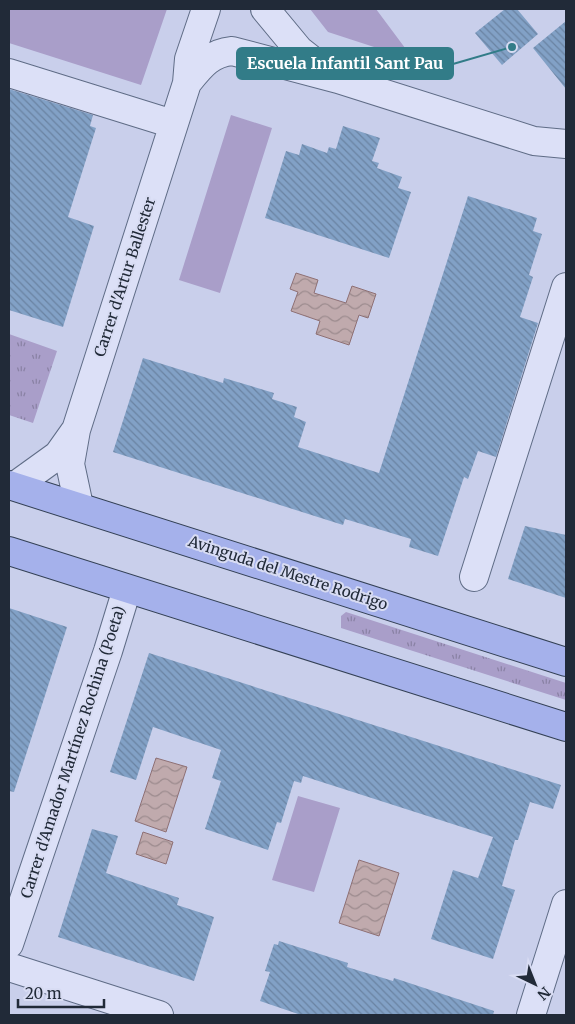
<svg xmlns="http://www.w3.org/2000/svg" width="575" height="1024" font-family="Merriweather,serif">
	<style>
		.grass { fill: url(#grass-tufts) }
		.park { fill: #a99ec9 }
		.water { fill: url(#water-waves); stroke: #8e7074 }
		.building { fill: url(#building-back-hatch) }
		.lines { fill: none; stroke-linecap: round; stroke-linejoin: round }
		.street-casing { stroke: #5f6c86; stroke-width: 30 }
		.primary-casing { stroke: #334055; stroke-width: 30 }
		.street { stroke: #dce0f7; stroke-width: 28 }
		.primary { stroke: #a5b1eb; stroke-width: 28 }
		.labels { text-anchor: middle; stroke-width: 4; stroke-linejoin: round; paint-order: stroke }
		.street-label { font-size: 15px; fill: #212a38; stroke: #d8dcf3 }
		.leader { fill: none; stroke: #327c88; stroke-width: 2 }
		.callout-dot { fill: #327c88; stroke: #d8dcf3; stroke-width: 2 }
		.callout { fill: #327c88; stroke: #327c88; stroke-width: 2 }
		.callout-label { font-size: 16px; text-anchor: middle; font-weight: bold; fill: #fff }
	</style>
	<defs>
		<pattern id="grass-tufts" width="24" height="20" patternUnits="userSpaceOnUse" patternTransform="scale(1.25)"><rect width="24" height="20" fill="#a99ec9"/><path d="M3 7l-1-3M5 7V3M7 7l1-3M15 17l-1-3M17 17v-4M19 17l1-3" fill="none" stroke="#8981a4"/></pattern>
		<pattern id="water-waves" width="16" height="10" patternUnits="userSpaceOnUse" patternTransform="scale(1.25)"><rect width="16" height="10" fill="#c0aaad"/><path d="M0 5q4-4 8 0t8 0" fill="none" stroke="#9c8b8e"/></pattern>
		<pattern id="building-back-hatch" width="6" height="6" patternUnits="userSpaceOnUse" patternTransform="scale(1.25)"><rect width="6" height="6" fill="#82a1c6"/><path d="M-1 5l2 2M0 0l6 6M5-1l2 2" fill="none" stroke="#6a83a2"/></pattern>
	</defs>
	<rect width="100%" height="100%" fill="#c9cfeb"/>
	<!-- grass -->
	<path class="grass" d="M9,334L57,351L33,423L9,415Z
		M346,612L566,683V700L341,628V616Z"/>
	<!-- park -->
	<path class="park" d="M9,9H167L141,85L9,43Z
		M310,9H376L414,60L328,32Z
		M231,115L272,128L220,293L179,280Z
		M298,796L340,808L314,892L272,880Z"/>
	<!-- water -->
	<path class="water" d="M296,273L318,280L314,293L346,303L352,286L376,294L368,318L359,315L349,345L316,334L320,321L291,311L298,292L290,289Z
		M156,758L187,767L166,832L135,821Z
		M143,832L173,842L166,864L136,854Z
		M359,860L399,873L379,936L339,923Z"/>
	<!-- building -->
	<path class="building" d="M505,9H517L538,34L502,65L475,33Z
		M566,21V89L533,48Z
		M9,89L93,115L90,126L96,128L68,217L94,226L63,327L9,310Z
		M343,126L380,138L372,161L379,163L377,168L402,177L398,188L411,192L389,258L265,218L286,151L299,155L302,144L327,153L329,147L336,149Z
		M468,196L537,218L533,231L542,234L529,275L533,277L520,317L538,323L496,457L478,451L468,479L464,477L438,556L409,547L411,539L345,519L343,525L113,452L143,358L223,383L224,378L274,393L272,399L297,407L294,417L306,422L298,447L379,473Z
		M525,526L566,535V598L508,579Z
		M9,608L67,627L14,792L9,791Z
		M149,653L561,785L553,809L530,802L518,840H515L502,886L515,890L493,959L431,939L453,870L478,878L493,837L303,776L301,783L294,781L281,823L277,822L268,850L205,829L221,781L212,778L221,750L153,727L136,780L110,772Z
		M92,829L118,836L106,873L179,898L177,905L214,917L194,981L58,937Z
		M279,941L348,963L347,967L393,981L394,978L494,1011L493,1015H301L260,1001L270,972L265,971L274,944L278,945Z"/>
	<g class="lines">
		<!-- street casing -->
		<g class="street-casing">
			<path id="street" d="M265,9L299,50L327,72
				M9,73L173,124
				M187,83C200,67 210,53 232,51L338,79L534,141L566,144
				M15,486L58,455L75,431
				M79,506L70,464L76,430L187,83L189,59L206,9
				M474,577L566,287
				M9,944L108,651L127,589
				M9,967L159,1015
				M531,1015L566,904"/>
		</g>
		<!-- primary casing -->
		<g class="primary-casing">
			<path id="primary" d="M9,485L566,662
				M9,551L566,727"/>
		</g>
		<!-- street -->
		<use href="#street" class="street"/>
		<!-- primary -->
		<use href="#primary" class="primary"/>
	</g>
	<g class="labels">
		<!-- street labels -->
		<g class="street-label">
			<text transform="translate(125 277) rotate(-72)" y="5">Carrer d'Artur Ballester</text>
			<text transform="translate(288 573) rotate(18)" y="5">Avinguda del Mestre Rodrigo</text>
			<text transform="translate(73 752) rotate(-72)" y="5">Carrer d'Amador Martínez Rochina (Poeta)</text>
		</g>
	</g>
	<!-- callouts -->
	<path class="leader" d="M512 47L453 64"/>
	<circle class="callout-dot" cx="512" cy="47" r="5"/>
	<rect class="callout" x="237" y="48" width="216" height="31" rx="5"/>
	<g class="callout-label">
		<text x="345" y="69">Escuela Infantil Sant Pau</text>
	</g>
	<!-- border -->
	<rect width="575" height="1024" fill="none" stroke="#212a38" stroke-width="20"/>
	<!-- north arrow -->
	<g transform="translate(535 984) rotate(137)" stroke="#d8dcf3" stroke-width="4" paint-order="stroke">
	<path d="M0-4L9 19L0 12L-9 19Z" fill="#212a38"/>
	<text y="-8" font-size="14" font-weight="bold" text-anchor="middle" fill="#212a38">N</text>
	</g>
	<!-- scale -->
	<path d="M18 999v8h86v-8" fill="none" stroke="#212a38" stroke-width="2.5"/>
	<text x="25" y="999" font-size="15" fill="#212a38" stroke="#d8dcf3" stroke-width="4" paint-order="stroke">20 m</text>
</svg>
